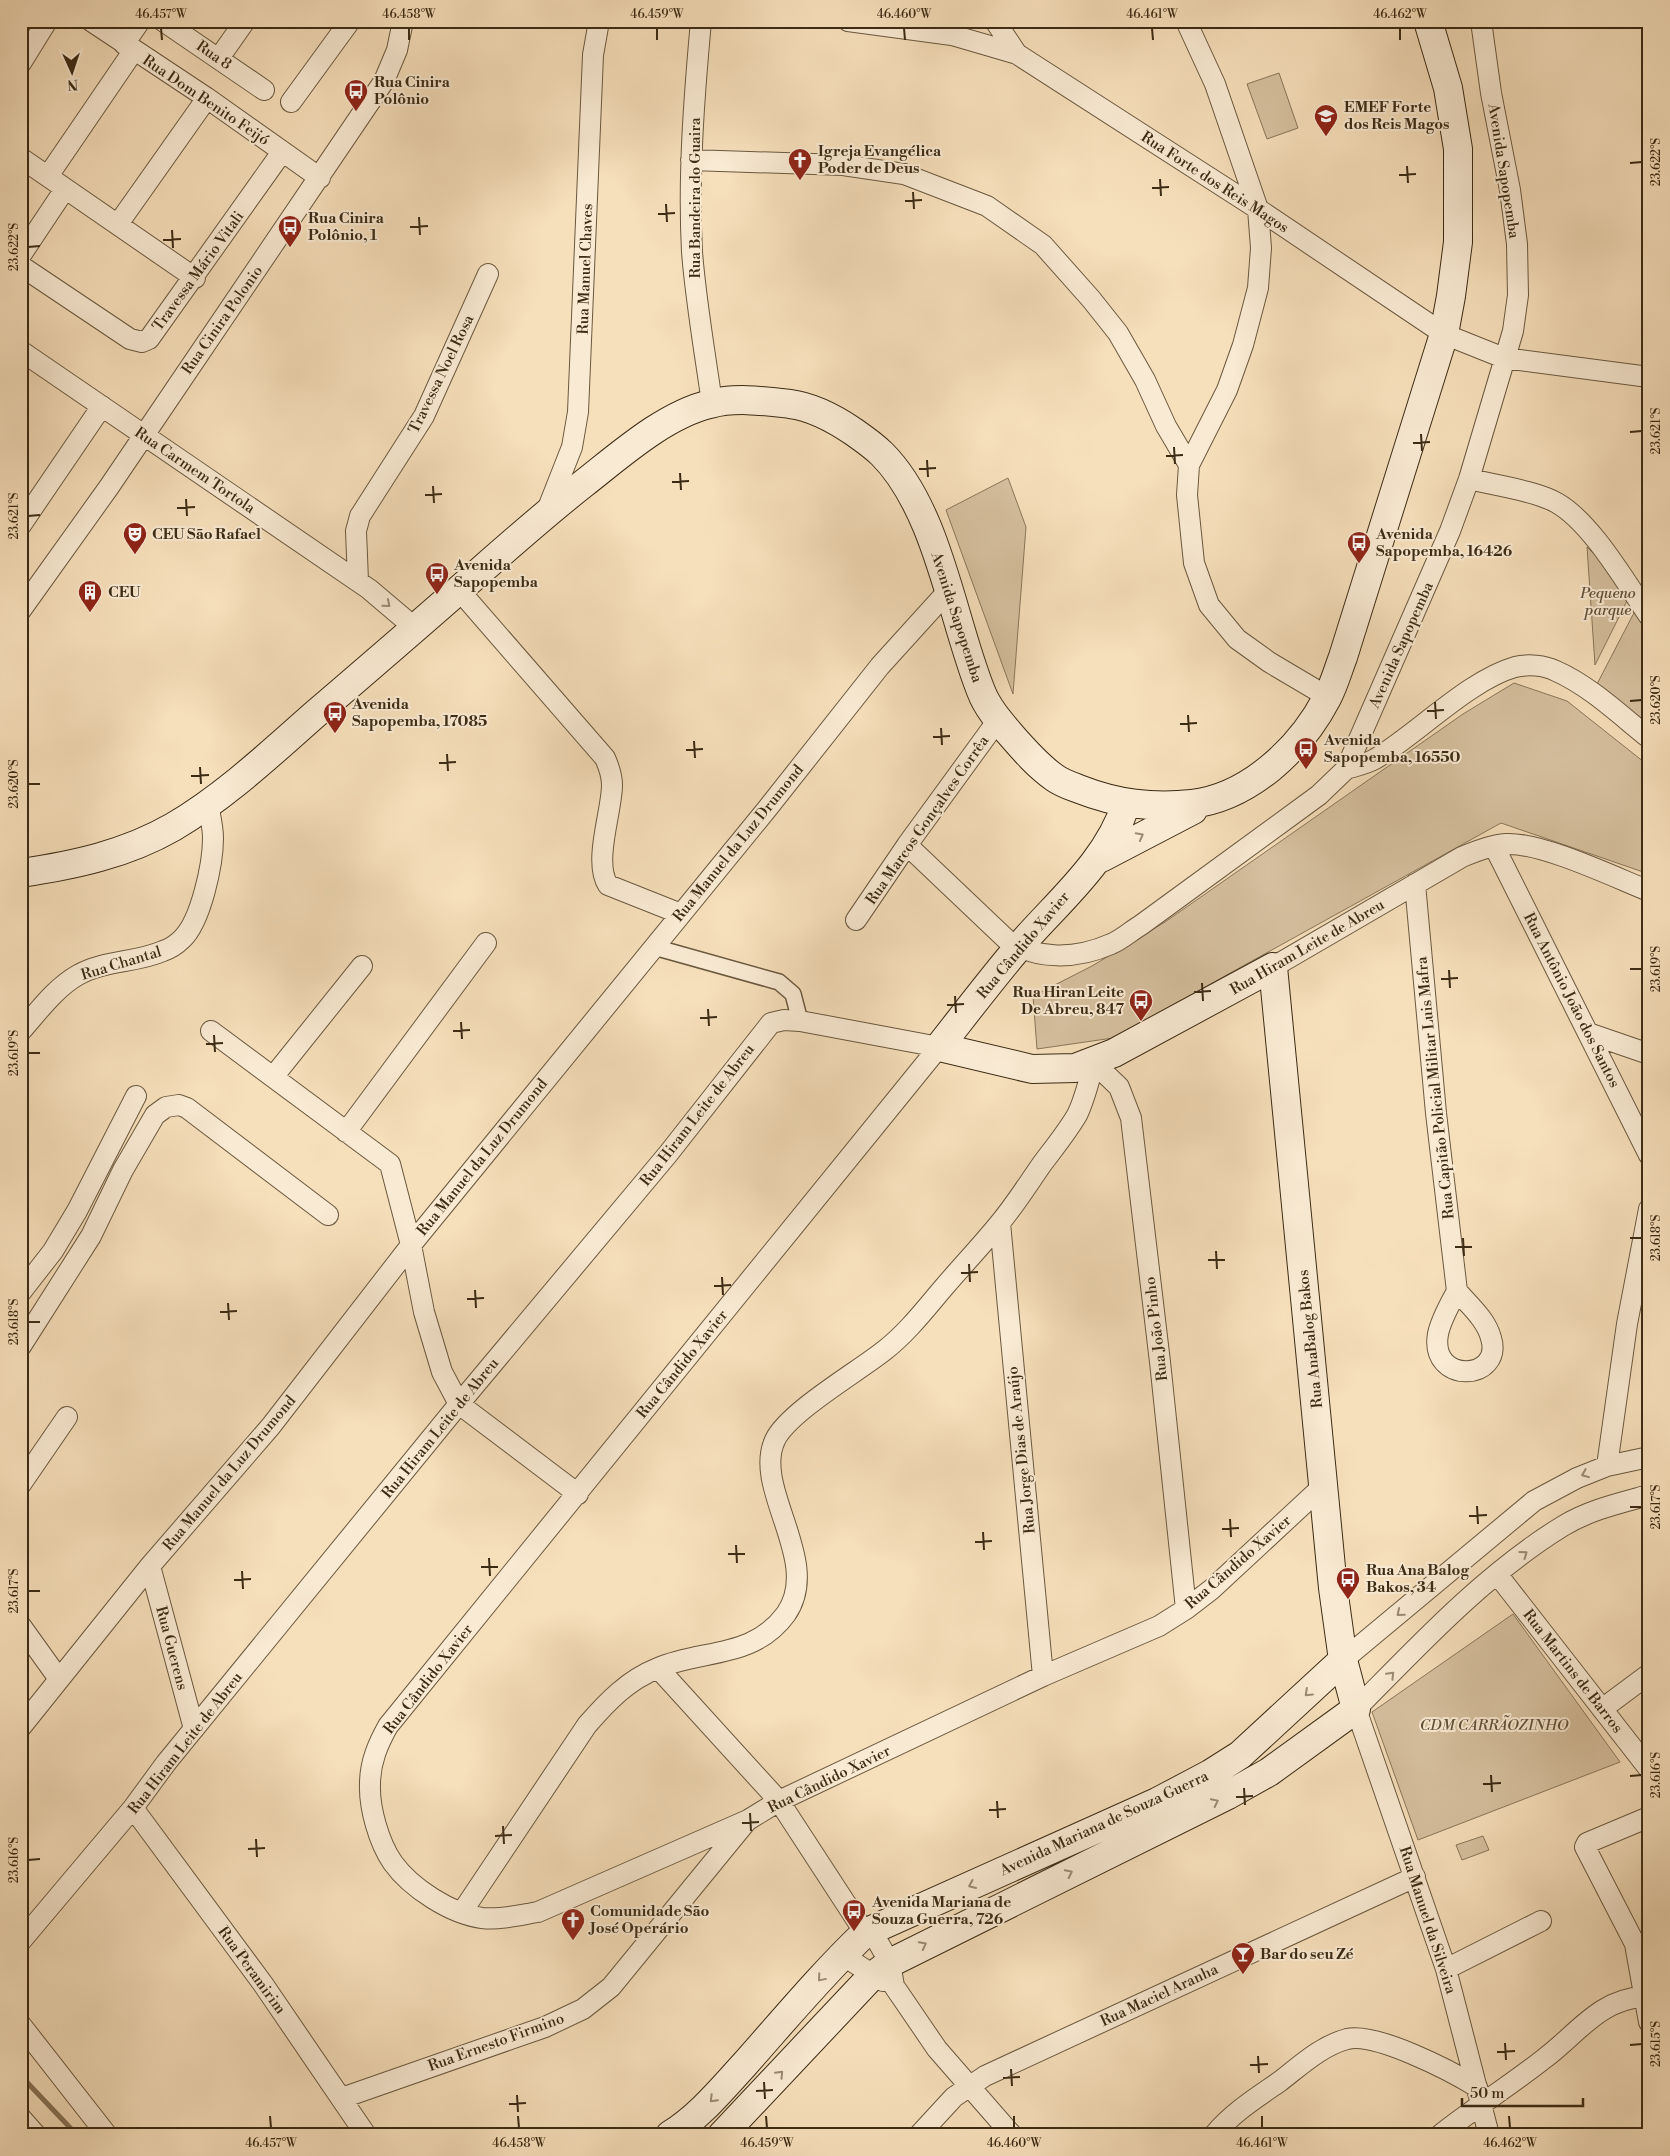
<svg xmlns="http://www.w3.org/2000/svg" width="1670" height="2156" font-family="'Libre Bodoni',serif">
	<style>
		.green { fill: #d6c09f; stroke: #89765a }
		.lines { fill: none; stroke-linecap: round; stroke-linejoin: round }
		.stream { stroke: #867256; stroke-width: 5 }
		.pedestrian-casing { stroke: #6a583e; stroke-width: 18 }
		.minor-casing { stroke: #6a583e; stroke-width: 22 }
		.secondary-casing { stroke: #3c2b14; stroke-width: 30 }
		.pedestrian { stroke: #f9ead3; stroke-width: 15 }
		.minor { stroke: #f9ead3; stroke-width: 20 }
		.secondary { stroke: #f9ead3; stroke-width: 28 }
		.oneway { stroke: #9a8a74 }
		.ticks { fill: none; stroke: #3c2b14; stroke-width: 2 }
		.labels { text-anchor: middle; stroke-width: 4; stroke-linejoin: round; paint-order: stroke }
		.street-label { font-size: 15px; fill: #3c2b14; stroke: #f9ead3 }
		.poi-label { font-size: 15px; font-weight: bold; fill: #3c2b14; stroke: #f9ead3; text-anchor: start }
		.park-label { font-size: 15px; font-style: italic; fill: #625037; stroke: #f9ead3 }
		.neatline { fill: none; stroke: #3c2b14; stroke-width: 2 }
		.ticks-label { font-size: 12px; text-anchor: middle; fill: #3c2b14 }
	</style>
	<rect width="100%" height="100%" fill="#f6dfbb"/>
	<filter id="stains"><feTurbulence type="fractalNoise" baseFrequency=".004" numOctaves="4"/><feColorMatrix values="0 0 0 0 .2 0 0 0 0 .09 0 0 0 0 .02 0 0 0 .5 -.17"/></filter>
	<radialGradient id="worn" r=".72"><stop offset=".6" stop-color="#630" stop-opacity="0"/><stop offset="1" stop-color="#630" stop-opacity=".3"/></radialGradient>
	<!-- green -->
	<path class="green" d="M1279,73L1298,128L1267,139L1247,84Z
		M1008,478L1026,527L1013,694L946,510Z
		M1587,547L1597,557L1628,599L1595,665Z
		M1637,607L1649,623V724L1596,686Z
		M1514,683L1567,701L1649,766V874L1501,823L1113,1038L1037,1049L1033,996L1092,966L1165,922L1463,714Z
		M1513,1614L1620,1762L1418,1840L1372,1712Z
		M1483,1836L1489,1850L1462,1860L1456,1845Z"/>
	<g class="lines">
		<!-- stream -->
		<path class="stream" d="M21,2076L77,2135"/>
		<!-- pedestrian casing -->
		<g class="pedestrian-casing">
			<path id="pedestrian" d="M654,947L779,982L793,994L800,1021"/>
		</g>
		<!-- minor casing -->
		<g class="minor-casing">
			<path id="minor" d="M91,21L207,98L320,178
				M163,21L264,90
				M701,21C694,98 688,176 692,252C696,303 705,353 712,403
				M848,21L952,35L1017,54
				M995,21L1017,54L1258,209L1444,334L1504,358L1649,377
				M1186,21L1215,84L1258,209L1261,248L1258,288L1243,345L1227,390L1189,465L1187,495L1194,563L1209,605L1237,639L1269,662L1328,697
				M124,44L140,21
				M219,58L245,21
				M21,63L47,21
				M291,102L350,21
				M21,158L195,278
				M691,160L843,165L904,174L987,206L1043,245L1091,299L1118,333L1145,380L1166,426L1189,465
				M48,176L134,50
				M118,224L207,98
				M21,255L65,189
				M21,266L130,339L142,342L149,339L282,152
				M21,351L369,589L415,628
				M1469,479C1494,485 1536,491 1557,503C1592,523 1626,583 1649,616
				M546,513L572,447L578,412L593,55L599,21
				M21,525L102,406
				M358,581L356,531L360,516L424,416L488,274
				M459,590L605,758C609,767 612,775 612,785C612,811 593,862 608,885L681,914
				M21,610L109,487L384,81L397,50L403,21
				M1346,769C1356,766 1366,764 1375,759C1417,734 1469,680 1515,667C1528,664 1544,665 1556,671C1590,686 1620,715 1649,738
				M907,845L1006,939C1036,961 1077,959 1111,944C1121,940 1131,931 1141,925L1319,795L1346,769L1450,531L1469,479L1513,331L1518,295L1517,244L1510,190L1491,93L1481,21
				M1494,846L1649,1155
				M1415,884L1436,1113L1457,1291
				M856,920L907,845L998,720
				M1273,967L1462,857C1476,851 1491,845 1506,844C1541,842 1614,877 1649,891
				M21,1031C38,1012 55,988 78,975C104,960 136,963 163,951C169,949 177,944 182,939C201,921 213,864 213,838C213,827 210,815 208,804
				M211,1031L390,1164L411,1245L424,1312L442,1372L459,1404L578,1494
				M1588,1033L1649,1054
				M273,1077L362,966
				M346,1132L486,943
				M1000,1223L1043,1676
				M1457,1291C1469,1305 1486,1319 1491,1338C1504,1381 1429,1385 1438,1334C1441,1319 1450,1304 1457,1291Z
				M21,1292L53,1251L77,1211L136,1096
				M21,1346L91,1236L123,1170L155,1115L166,1107L179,1105L187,1108L328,1215
				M1607,1466L1627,1324L1649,1209
				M21,1484L67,1417
				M150,1566L194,1729
				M1497,1574L1649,1769
				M21,1626L59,1679
				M1343,1660L1534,1501L1577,1478L1607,1466L1649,1457
				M658,1668L779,1801L865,1933
				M1602,1709L1649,1674
				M21,1727L150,1566L271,1426L411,1245L767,809L880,666L948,591
				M133,1808L263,1984L366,2135
				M1649,1817L1587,1843L1585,1847L1635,1944L1649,2022
				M462,1912L587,1725C608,1701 628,1680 658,1668C703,1649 753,1659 786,1614C823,1561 752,1489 775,1440C788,1412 859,1371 885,1350C908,1332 926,1308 945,1286C963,1265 982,1245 999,1224C1015,1205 1028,1184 1042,1164C1054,1148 1067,1132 1077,1115C1085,1099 1089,1080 1094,1063L1119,1087L1131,1118L1160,1362L1186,1609
				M871,1930L890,1963L894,1986L937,2049L1012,2135
				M21,1941L133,1808L166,1763L459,1404L668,1154L771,1023L784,1020L800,1021L939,1047L388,1726C378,1744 370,1762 370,1784C369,1808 379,1843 393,1863C411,1888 451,1914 482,1918C501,1920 520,1915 538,1912L748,1820L779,1801L1043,1676L1159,1626L1186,1609L1212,1589L1324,1485
				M842,1955L883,1981
				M1446,1969L1541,1921
				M21,2025L107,2135
				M342,2098L545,2027L583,2009L611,1987L746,1822
				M21,2118L36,2135
				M919,2135L954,2097L985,2076L1415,1877
				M1214,2135C1232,2113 1256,2098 1279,2082C1300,2066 1321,2046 1347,2039C1376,2032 1451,2071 1477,2087
				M1440,2135C1474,2108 1511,2085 1545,2058C1577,2034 1600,1999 1643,1997
				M1489,2135L1446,1969L1356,1709C1420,1644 1485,1574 1563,1526C1589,1510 1620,1503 1649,1495"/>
		</g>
		<!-- secondary casing -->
		<g class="secondary-casing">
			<path id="secondary" d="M1101,858L1193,810
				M21,873C75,865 126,854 173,827C224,797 269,755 313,716C362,674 412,631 461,588C501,553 541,517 583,484C619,456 664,415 710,404C735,397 764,401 790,404C813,407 835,419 854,432C864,439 874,446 882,454C938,510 952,619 981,691C987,707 999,721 1011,735C1024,750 1038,766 1055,778C1062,783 1071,786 1079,789C1117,804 1152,808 1192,804C1250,797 1301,748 1327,698C1334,685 1338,670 1343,657L1444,334L1451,296L1458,242V149L1448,88L1428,21
				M670,2135C699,2117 721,2090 744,2065C784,2020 822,1974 865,1933L1157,1802L1210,1774L1240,1755L1343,1660
				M722,2135L869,1979L890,1963L1228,1795L1269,1772L1356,1709L1343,1660L1333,1588L1273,967L1114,1053L1075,1068L1032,1069L939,1047C965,1014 990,981 1017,949C1056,903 1107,863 1126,804"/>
		</g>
		<!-- pedestrian -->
		<use href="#pedestrian" class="pedestrian"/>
		<!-- minor -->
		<use href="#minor" class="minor"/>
		<!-- secondary -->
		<use href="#secondary" class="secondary"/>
	</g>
	<!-- one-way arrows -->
	<defs><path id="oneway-chevron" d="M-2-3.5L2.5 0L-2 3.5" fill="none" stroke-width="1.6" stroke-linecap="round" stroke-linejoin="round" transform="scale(1.25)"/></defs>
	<g class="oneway">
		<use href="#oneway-chevron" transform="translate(387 604) rotate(40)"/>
		<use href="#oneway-chevron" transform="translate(1140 836) rotate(-28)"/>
		<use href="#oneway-chevron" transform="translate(1585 1474) rotate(158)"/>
		<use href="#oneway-chevron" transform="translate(1524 1554) rotate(-36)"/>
		<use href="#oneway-chevron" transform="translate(1400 1613) rotate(140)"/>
		<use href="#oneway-chevron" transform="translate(1391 1675) rotate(-46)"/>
		<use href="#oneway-chevron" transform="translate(1308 1693) rotate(137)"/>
		<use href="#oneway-chevron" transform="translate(1215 1802) rotate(-26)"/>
		<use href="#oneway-chevron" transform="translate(1069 1873) rotate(-26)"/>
		<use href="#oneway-chevron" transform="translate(972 1885) rotate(156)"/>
		<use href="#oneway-chevron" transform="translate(923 1945) rotate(-27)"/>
		<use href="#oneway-chevron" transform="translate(821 1978) rotate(130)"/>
		<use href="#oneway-chevron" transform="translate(780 2074) rotate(-47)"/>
		<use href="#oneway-chevron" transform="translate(713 2099) rotate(135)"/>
	</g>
	<!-- ticks -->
	<path class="ticks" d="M161,28L162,40M409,28V40M657,28V40M904,28L905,40M1152,28L1153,40M1400,28V40M1630,163L1642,162M1407,166L1408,183M1399,175L1416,174M1160,179L1161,196M1152,188L1169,187M913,192L914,209M905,201L922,200M666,204L667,222M658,214L675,213M419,217L420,235M410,227L428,226M172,230L173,248M163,240L181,239M28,247L40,246M1630,432L1642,431M1421,434L1422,451M1413,443L1430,442M1174,447L1175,464M1166,456L1183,455M927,460L928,477M919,469L936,468M680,473L681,490M672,482L689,481M433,486L434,503M425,495L442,494M186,499L187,516M177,508L195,507M28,516L40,515M1630,701L1642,700M1435,702L1436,719M1427,711L1444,710M1188,715L1189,732M1180,724L1197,723M941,728L942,745M933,737L950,736M694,741L695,758M686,750L703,749M447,754L448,771M439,763L456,762M200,767L201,784M191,776L209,775M28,784H40M1630,969H1642M1449,970L1450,988M1441,979L1458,978M1202,983L1203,1001M1194,992L1211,991M955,996L956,1013M947,1005L964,1004M708,1009L709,1026M700,1018L717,1017M461,1022L462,1039M453,1031L470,1030M214,1035L215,1052M206,1044L223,1043M28,1053H40M1463,1238L1464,1256M1630,1238H1642M1455,1247H1472M1216,1251L1217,1269M1208,1260H1225M969,1264L970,1282M961,1273L978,1272M722,1277L723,1295M714,1286L731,1285M475,1290L476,1308M467,1299L484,1298M228,1303L229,1320M220,1312L237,1311M28,1322H40M1477,1506L1478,1524M1630,1507H1642M1469,1516L1487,1515M1230,1519L1231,1537M1222,1529L1239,1528M983,1532L984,1550M975,1542L992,1541M736,1545L737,1563M728,1554H745M489,1558L490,1576M481,1567H498M242,1571L243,1589M234,1580L251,1579M28,1591H40M1491,1775L1492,1792M1630,1776L1642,1775M1483,1784L1501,1783M1244,1788L1245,1805M1236,1797L1253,1796M997,1801L998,1818M989,1810L1006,1809M750,1813L751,1831M742,1823L759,1822M503,1826L504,1844M495,1836L512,1835M256,1839L257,1857M248,1849L265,1848M28,1860L40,1859M1505,2043L1506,2060M1630,2045L1642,2044M1497,2052L1515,2051M1258,2056L1259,2073M1250,2065L1268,2064M1011,2069L1012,2086M1003,2078L1020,2077M764,2082L765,2099M756,2091L773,2090M517,2095L518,2112M509,2104L526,2103M270,2116L271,2128M518,2116L519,2128M766,2116L767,2128M1014,2116V2128M1262,2116V2128M1509,2116L1510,2128"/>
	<!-- icons -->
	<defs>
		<g id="bus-pin" transform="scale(1.25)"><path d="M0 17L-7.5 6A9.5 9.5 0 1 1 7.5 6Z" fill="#8f2418" stroke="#f9ead3"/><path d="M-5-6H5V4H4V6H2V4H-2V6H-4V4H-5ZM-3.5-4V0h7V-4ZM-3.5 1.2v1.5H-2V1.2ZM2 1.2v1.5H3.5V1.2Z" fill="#fff"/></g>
		<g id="school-pin" transform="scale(1.25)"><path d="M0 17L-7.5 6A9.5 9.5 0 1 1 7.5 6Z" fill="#8f2418" stroke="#f9ead3"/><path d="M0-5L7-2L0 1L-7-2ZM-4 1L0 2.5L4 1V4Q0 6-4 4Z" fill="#fff"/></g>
		<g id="church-pin" transform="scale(1.25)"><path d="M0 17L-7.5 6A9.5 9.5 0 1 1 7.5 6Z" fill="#8f2418" stroke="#f9ead3"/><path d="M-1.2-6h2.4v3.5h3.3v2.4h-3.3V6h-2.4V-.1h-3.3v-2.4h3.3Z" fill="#fff"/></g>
		<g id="theatre-pin" transform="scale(1.25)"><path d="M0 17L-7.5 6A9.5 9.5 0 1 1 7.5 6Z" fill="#8f2418" stroke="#f9ead3"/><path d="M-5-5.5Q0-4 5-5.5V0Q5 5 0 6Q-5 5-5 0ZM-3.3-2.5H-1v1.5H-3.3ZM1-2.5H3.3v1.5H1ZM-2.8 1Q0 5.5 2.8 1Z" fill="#fff"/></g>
		<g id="building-pin" transform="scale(1.25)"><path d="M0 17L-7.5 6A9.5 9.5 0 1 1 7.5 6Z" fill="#8f2418" stroke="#f9ead3"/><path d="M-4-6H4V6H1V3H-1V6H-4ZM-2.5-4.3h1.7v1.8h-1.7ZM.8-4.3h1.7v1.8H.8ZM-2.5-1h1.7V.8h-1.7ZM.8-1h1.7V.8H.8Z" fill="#fff"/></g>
		<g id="bar-pin" transform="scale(1.25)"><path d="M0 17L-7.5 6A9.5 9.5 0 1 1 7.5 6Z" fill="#8f2418" stroke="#f9ead3"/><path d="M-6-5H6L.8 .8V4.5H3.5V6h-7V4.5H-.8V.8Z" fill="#fff"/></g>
	</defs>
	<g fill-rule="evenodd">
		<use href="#bus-pin" x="356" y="91"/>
		<use href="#school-pin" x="1326" y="116"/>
		<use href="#church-pin" x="800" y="160"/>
		<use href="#bus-pin" x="290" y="227"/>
		<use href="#theatre-pin" x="135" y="534"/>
		<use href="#bus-pin" x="1359" y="543"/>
		<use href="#bus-pin" x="437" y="574"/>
		<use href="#building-pin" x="90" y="592"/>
		<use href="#bus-pin" x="335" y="713"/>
		<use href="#bus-pin" x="1306" y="749"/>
		<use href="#bus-pin" x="1141" y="1001"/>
		<use href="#bus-pin" x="1348" y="1579"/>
		<use href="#bus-pin" x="854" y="1911"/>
		<use href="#church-pin" x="573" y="1920"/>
		<use href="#bar-pin" x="1243" y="1954"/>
	</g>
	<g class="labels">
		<!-- street labels -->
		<g class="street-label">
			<text transform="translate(214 55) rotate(34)" y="5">Rua 8</text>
			<text transform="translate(206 100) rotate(34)" y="5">Rua Dom Benito Feijó</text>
			<text transform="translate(1504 171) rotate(81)" y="5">Avenida Sapopemba</text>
			<text transform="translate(1215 182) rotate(33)" y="5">Rua Forte dos Reis Magos</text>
			<text transform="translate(695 198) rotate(-90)" y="5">Rua Bandeira do Guaira</text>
			<text transform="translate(585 269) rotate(-88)" y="5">Rua Manuel Chaves</text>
			<text transform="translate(198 271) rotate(-54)" y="5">Travessa Mário Vitali</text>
			<text transform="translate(222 320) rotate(-55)" y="5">Rua Cinira Polonio</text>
			<text transform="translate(441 374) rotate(-64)" y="5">Travessa Noel Rosa</text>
			<text transform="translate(195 470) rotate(34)" y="5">Rua Carmem Tortola</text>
			<text transform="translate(957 617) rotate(72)" y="5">Avenida Sapopemba</text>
			<text transform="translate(1401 645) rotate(-66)" y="5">Avenida Sapopemba</text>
			<text transform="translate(927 820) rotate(-55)" y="5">Rua Marcos Gonçalves Corrêa</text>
			<text transform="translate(738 843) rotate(-51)" y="5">Rua Manuel da Luz Drumond</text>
			<text transform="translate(1023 945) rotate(-50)" y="5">Rua Cândido Xavier</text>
			<text transform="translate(1307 947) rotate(-30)" y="5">Rua Hiram Leite de Abreu</text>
			<text transform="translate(121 963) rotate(-17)" y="5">Rua Chantal</text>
			<text transform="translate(1572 1000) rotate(63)" y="5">Rua Antônio João dos Santos</text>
			<text transform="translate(1435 1088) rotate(-96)" y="5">Rua Capitão Policial Militar Luis Mafra</text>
			<text transform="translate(697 1115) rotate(-52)" y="5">Rua Hiram Leite de Abreu</text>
			<text transform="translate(482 1157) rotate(-51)" y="5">Rua Manuel da Luz Drumond</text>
			<text transform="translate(1156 1329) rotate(-97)" y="5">Rua João Pinho</text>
			<text transform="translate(1310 1339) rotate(-96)" y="5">Rua AnaBalog Bakos</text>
			<text transform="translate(682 1364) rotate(-51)" y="5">Rua Cândido Xavier</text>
			<text transform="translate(440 1428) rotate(-51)" y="5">Rua Hiram Leite de Abreu</text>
			<text transform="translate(1021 1450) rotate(-96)" y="5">Rua Jorge Dias de Araújo</text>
			<text transform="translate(229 1473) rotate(-50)" y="5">Rua Manuel da Luz Drumond</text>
			<text transform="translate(1238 1562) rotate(-41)" y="5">Rua Cândido Xavier</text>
			<text transform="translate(172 1648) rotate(75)" y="5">Rua Guerens</text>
			<text transform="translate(1573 1671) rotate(52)" y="5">Rua Martins de Barros</text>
			<text transform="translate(428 1679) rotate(-52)" y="5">Rua Cândido Xavier</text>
			<text transform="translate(185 1743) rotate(-52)" y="5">Rua Hiram Leite de Abreu</text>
			<text transform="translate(829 1779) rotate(-26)" y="5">Rua Cândido Xavier</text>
			<text transform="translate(1104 1823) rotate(-25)" y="5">Avenida Mariana de Souza Guerra</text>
			<text transform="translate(1428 1920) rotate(72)" y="5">Rua Manuel da Silveira</text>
			<text transform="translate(252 1970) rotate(54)" y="5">Rua Peramirim</text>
			<text transform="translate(1159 1995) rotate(-25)" y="5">Rua Maciel Aranha</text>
			<text transform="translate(496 2042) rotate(-20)" y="5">Rua Ernesto Firmino</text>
		</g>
		<!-- poi labels -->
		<g class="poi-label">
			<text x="374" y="87">Rua Cinira<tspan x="374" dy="17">Polônio</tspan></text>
			<text x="1344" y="112">EMEF Forte<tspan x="1344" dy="17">dos Reis Magos</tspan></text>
			<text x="818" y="156">Igreja Evangélica<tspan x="818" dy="17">Poder de Deus</tspan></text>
			<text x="308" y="223">Rua Cinira<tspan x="308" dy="17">Polônio, 1</tspan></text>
			<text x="152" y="539">CEU São Rafael</text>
			<text x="1376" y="539">Avenida<tspan x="1376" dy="17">Sapopemba, 16426</tspan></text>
			<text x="454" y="570">Avenida<tspan x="454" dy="17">Sapopemba</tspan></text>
			<text x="108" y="597">CEU</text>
			<text x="352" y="709">Avenida<tspan x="352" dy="17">Sapopemba, 17085</tspan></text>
			<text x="1324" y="745">Avenida<tspan x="1324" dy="17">Sapopemba, 16550</tspan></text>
			<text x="1124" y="997" text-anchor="end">Rua Hiran Leite<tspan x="1124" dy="17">De Abreu, 847</tspan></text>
			<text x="1366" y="1575">Rua Ana Balog<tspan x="1366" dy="17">Bakos, 34</tspan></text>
			<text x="872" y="1907">Avenida Mariana de<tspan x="872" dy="17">Souza Guerra, 726</tspan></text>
			<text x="590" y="1916">Comunidade São<tspan x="590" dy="17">José Operário</tspan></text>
			<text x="1260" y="1959">Bar do seu Zé</text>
		</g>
		<!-- park labels -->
		<g class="park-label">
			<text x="1608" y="598">Pequeno<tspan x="1608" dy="17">parque</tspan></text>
			<text x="1494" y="1730">CDM CARRÃOZINHO</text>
		</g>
	</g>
	<!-- margin -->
	<rect width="1670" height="2156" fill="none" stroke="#f6dfbb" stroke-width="55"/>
	<!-- north arrow -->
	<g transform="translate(72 72) rotate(177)" stroke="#f9ead3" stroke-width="4" paint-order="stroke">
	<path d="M0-4L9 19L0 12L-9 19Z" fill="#3c2b14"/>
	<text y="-8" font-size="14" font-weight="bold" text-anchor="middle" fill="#3c2b14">N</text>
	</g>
	<!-- scale -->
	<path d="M1462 2098v8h121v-8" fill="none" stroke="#3c2b14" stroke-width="2.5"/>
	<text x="1470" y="2098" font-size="15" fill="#3c2b14" stroke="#f9ead3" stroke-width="4" paint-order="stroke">50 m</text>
	<rect x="28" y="28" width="1614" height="2100" class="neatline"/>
	<g class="ticks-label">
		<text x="161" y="18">46.457°W</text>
		<text x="409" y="18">46.458°W</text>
		<text x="657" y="18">46.459°W</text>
		<text x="904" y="18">46.460°W</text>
		<text x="1152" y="18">46.461°W</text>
		<text x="1400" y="18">46.462°W</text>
		<text transform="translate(1656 162) rotate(-90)" y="4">23.622°S</text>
		<text transform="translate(14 247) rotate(-90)" y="4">23.622°S</text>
		<text transform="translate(1656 431) rotate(-90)" y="4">23.621°S</text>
		<text transform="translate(14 516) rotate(-90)" y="4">23.621°S</text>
		<text transform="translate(1656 700) rotate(-90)" y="4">23.620°S</text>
		<text transform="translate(14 784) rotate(-90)" y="4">23.620°S</text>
		<text transform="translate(1656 969) rotate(-90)" y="4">23.619°S</text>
		<text transform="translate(14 1053) rotate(-90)" y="4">23.619°S</text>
		<text transform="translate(1656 1238) rotate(-90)" y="4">23.618°S</text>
		<text transform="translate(14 1322) rotate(-90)" y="4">23.618°S</text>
		<text transform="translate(1656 1507) rotate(-90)" y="4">23.617°S</text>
		<text transform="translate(14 1591) rotate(-90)" y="4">23.617°S</text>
		<text transform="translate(1656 1775) rotate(-90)" y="4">23.616°S</text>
		<text transform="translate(14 1860) rotate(-90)" y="4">23.616°S</text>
		<text transform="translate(1656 2044) rotate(-90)" y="4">23.615°S</text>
		<text x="271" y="2147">46.457°W</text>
		<text x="519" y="2147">46.458°W</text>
		<text x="767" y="2147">46.459°W</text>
		<text x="1014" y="2147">46.460°W</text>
		<text x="1262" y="2147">46.461°W</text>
		<text x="1510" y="2147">46.462°W</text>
	</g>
	<rect width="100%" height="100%" filter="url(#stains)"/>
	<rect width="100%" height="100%" fill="url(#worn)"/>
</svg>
